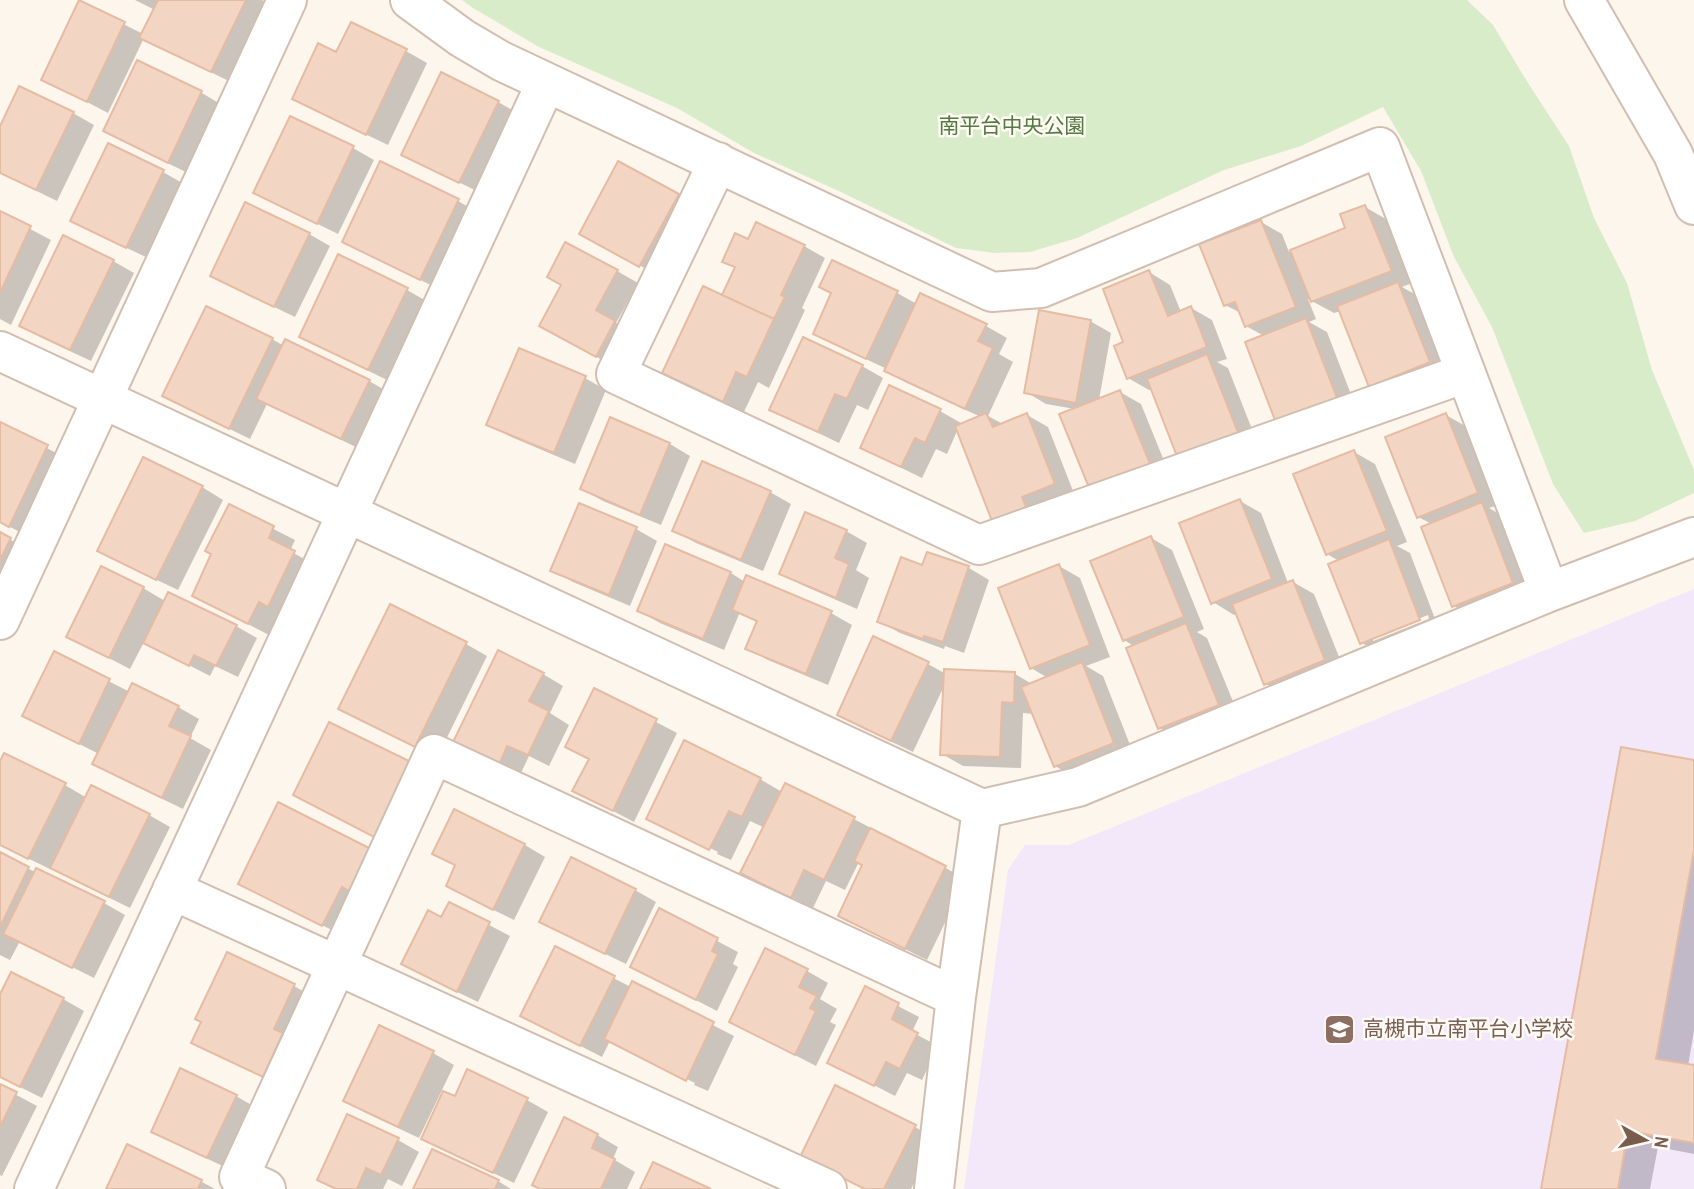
<svg xmlns="http://www.w3.org/2000/svg" width="1694" height="1189" viewBox="0 0 1694 1189" font-family="'Archivo Narrow','Noto Sans JP',sans-serif">
  <rect width="100%" height="100%" fill="#fdf6ec"/>
  <path fill="#f3e8fa" d="M1694,589V1189H964L1008,870L1025,845H1069Z"/>
  <path fill="#d8ecc9" d="M462,0H1467L1493,25L1528,83L1569,146L1594,218L1627,283L1652,370L1694,470V493L1635,521L1584,533L1553,484L1492,327L1454,257L1421,171L1383,107L1301,146L1224,170L1077,238L1030,252L995,253L956,248L841,192L754,153L677,108L539,47L473,8Z"/>
  <path fill="#0003" fill-rule="evenodd" d="M135,0H262L270,5L233,83L163,49L144,38L108,113L43,79L80,2L143,34L155,10Z
    M406,51L427,63L388,145L315,110L294,98L337,54Z
    M138,63L202,93L222,105L190,174L126,143L105,131Z
    M441,75L498,102L519,114L481,193L425,166Z
    M73,113L94,125L57,201L0,173V130Z
    M353,148L374,160L338,234L277,204Z
    M163,172L184,184L148,258L93,232Z
    M678,196L699,208L661,277L602,245Z
    M458,201L479,213L441,290L365,253L344,241Z
    M1365,207L1386,219L1412,283L1402,287L1418,296L1450,374L1391,398L1370,386L1341,311L1334,313L1308,299L1316,319L1309,322L1327,332L1357,410L1299,434L1264,336L1246,326L1241,313L1225,305L1261,222L1282,234L1289,252L1347,229Z
    M0,213L51,240L11,325L0,319Z
    M309,234L330,246L295,317L233,287L212,275Z
    M749,241L804,246L825,258L802,308L805,310L769,388L758,382L744,412L685,385L664,373L723,297Z
    M113,261L134,273L91,361L42,338L21,326Z
    M617,271L638,283L616,323L635,334L617,368L562,338Z
    M1149,272L1170,285L1181,312L1191,308L1212,320L1227,359L1217,362L1228,368L1259,447L1153,389L1149,390L1128,378L1125,343Z
    M407,290L428,302L389,381L322,348Z
    M897,293L917,304L986,326L1007,338L999,354L1013,362L988,416L1003,424L1027,415L1048,427L1075,496L1014,532L958,429L947,454L936,449L922,478L883,459L862,447L940,411L961,423L959,426L981,417L907,383L886,371L887,369L836,345L815,333Z
    M1090,321L1111,333L1099,400L1120,392L1141,404L1173,483L1075,409L1046,404L1026,392Z
    M272,339L284,346L369,381L390,393L362,450L267,404L250,439L185,407Z
    M862,366L883,378L868,410L857,405L839,443L793,421L772,409Z
    M585,378L606,390L575,464L509,436L489,424Z
    M1446,415L1467,427L1498,505L1489,508L1503,516L1533,595L1475,618L1454,606L1432,524L1418,517Z
    M611,419L670,444L690,456L661,525L603,501L582,489Z
    M0,424L68,459L30,537L0,522Z
    M1354,452L1375,464L1407,542L1397,546L1410,553L1440,632L1383,655L1362,643L1339,561L1327,554ZM1428,615L1429,619L1373,641V637Z
    M202,487L223,500L178,590L121,563Z
    M770,492L791,504L763,571L696,543L675,531Z
    M1240,501L1261,513L1288,583L1293,582L1314,594L1345,672L1287,696L1266,684L1238,613L1234,615L1213,602Z
    M229,506L295,540L290,551L315,565L280,613L269,635L215,607L213,554Z
    M636,529L657,541L630,606L573,582L552,570Z
    M846,531L867,543L856,570L869,578L857,609L802,585L781,573Z
    M0,534L31,551L0,604Z
    M1151,538L1172,550L1204,629L1197,632L1207,638L1239,716L1180,739L1159,727L1135,647L1124,640Z
    M928,554L969,568L989,580L964,653L945,646L944,649L900,633L879,621L923,567Z
    M1059,566L1080,578L1110,657L1086,666L1103,676L1134,755L1076,778L1055,766L1034,714L1023,713L1021,768L963,766L942,754L945,684L913,752L860,727L839,715L874,638L928,664L946,674H1015L1032,684L1048,678L1031,668Z
    M731,573L745,582L747,577L831,613L852,625L828,685L768,660L748,648L758,623L740,612L724,650L660,623L639,611Z
    M143,588L165,601L236,626L257,638L238,677L215,666L210,676L144,642L130,669L68,637Z
    M466,644L487,656L437,758L361,720Z
    M55,654L130,692L178,707L199,719L190,738L211,750L183,809L115,776L95,764L99,754L24,716Z
    M543,674L563,686L550,713L569,725L549,766L529,756L520,775L476,753Z
    M595,690L677,733L634,822L575,791L591,760Z
    M1694,762V1031L1688,1066L1694,1067V1154L1658,1147L1650,1189H1543Z
    M0,765L65,785L87,798L149,815L170,827L130,908L73,880L51,867L50,869L0,845Z
    M760,779L782,792L854,819L966,879L927,960L861,927L864,865L859,862L845,890L826,881L813,908L764,884L765,828L750,821L731,860L717,854L718,852L667,827Z
    M455,811L525,845L545,857L514,920L469,898L457,866Z
    M372,851L344,936L261,895Z
    M0,854L35,872L37,870L104,903L125,915L94,978L20,941L10,960L0,955Z
    M635,890L656,902L626,964L562,933L542,921Z
    M449,904L510,936L478,1002L424,976Z
    M660,911L738,952L733,964L738,967L717,1011L632,967Z
    M556,949L631,987L633,984L734,1036L708,1091L694,1085L695,1083L610,1041L602,1057L522,1016Z
    M228,954L294,986L315,998L285,1088L214,1054L193,1042L203,1021Z
    M807,971L828,983L820,999L837,1009L830,1022L836,1025L816,1066L731,1022Z
    M865,989L919,1017L912,1032L938,1046L922,1080L907,1073L895,1096L829,1062Z
    M0,998L63,999L84,1011L42,1098L0,1077Z
    M433,1053L454,1065L419,1138L366,1113L345,1101Z
    M0,1086L37,1106L2,1176L0,1175Z
    M236,1096L257,1108L229,1169L174,1143L153,1131Z
    M527,1100L548,1112L514,1183L444,1150Z
    M348,1116L398,1140L419,1152L402,1186L388,1179L383,1189H336Z
    M915,1127L936,1139L911,1189H865Z
    M597,1135L618,1147L613,1159L635,1172L627,1189H542Z
    M128,1146L202,1182L215,1189H108Z
    M498,1181L511,1189H415Z"/>
  <path fill="#f3d5c3" stroke="#e6bba3" stroke-width="2" d="M79,0L125,22L87,102L41,80Z
    M158,0H246L211,72L139,38Z
    M351,22L407,49L366,135L292,99L318,43L336,52Z
    M137,60L202,91L168,163L103,131Z
    M441,72L499,101L459,183L401,155Z
    M19,86L74,112L36,190L0,173V126Z
    M290,116L354,146L317,224L253,193Z
    M108,143L164,170L126,248L70,221Z
    M380,161L459,199L420,280L342,242Z
    M618,161L679,194L639,267L579,234Z
    M245,202L310,233L274,307L210,276Z
    M1365,205L1392,271L1311,302L1290,250L1345,228L1340,214Z
    M0,211L31,226L0,293Z
    M1261,220L1296,307L1245,327L1235,302L1224,306L1199,244Z
    M756,222L805,245L781,295L785,297L774,319L722,295L735,267L722,262L735,233L748,239Z
    M63,235L114,260L70,350L19,326Z
    M565,242L618,270L596,310L615,321L596,357L539,326L561,285L547,277Z
    M338,254L408,288L368,370L299,337Z
    M832,260L898,291L866,359L813,334L831,293L819,287Z
    M1149,270L1168,316L1191,306L1207,347L1127,379L1114,346L1123,342L1103,289Z
    M1398,282L1430,362L1369,387L1337,306Z
    M703,286L774,319L747,377L736,372L723,402L662,373Z
    M920,293L987,324L978,341L993,348L965,409L884,371Z
    M206,306L273,338L229,429L162,396Z
    M1039,310L1091,320L1076,403L1024,393Z
    M1306,318L1337,398L1276,423L1245,342Z
    M803,337L863,365L847,399L835,394L818,432L769,410Z
    M285,339L370,380L341,439L256,399Z
    M519,348L586,376L554,453L486,425Z
    M1207,354L1239,435L1178,459L1147,379Z
    M889,385L941,409L925,443L915,438L901,467L860,448Z
    M1120,390L1153,471L1092,495L1059,414Z
    M986,413L993,427L1027,413L1055,484L1022,497L1026,507L992,521L955,426Z
    M1446,413L1478,493L1417,518L1385,437Z
    M610,417L670,443L640,515L580,489Z
    M0,422L48,445L9,527L0,522Z
    M1354,450L1387,531L1326,555L1293,474Z
    M143,457L203,486L156,580L97,551Z
    M702,461L771,491L741,560L672,531Z
    M1240,499L1272,579L1211,604L1179,523Z
    M1482,502L1513,583L1452,607L1421,527Z
    M579,503L637,527L609,595L550,571Z
    M229,504L274,526L269,538L295,551L268,607L259,602L248,624L192,596L211,554L205,551Z
    M805,512L847,530L835,558L849,564L836,598L779,574Z
    M0,532L11,538L0,560Z
    M1151,536L1184,617L1123,641L1090,561Z
    M1389,539L1420,620L1360,644L1328,564Z
    M665,544L731,572L703,639L637,611Z
    M927,552L969,566L943,642L924,636L923,639L877,622L901,557L922,565Z
    M1059,564L1090,645L1030,669L998,588Z
    M101,566L144,587L109,658L66,637Z
    M746,575L832,611L806,674L745,649L757,621L732,610Z
    M1293,580L1325,660L1264,685L1232,604Z
    M168,592L237,625L216,666L194,655L189,666L143,643Z
    M390,604L467,642L415,747L338,709Z
    M1186,623L1219,705L1158,729L1126,648Z
    M873,636L929,662L891,741L837,715Z
    M498,650L544,673L529,701L549,711L528,755L507,746L499,765L453,742Z
    M54,651L110,679L79,744L22,716Z
    M1082,662L1114,743L1054,767L1021,687Z
    M944,669L1015,672L1014,703L1002,702L1000,757L940,755Z
    M132,683L179,706L169,726L191,736L162,798L92,764Z
    M594,688L657,719L613,811L572,791L589,759L565,747Z
    M329,722L411,762L374,837L293,795Z
    M684,740L761,778L742,817L729,811L709,850L646,819Z
    M1621,747L1694,760V850L1656,1059L1694,1065V1143L1628,1131L1618,1189H1541Z
    M4,753L66,783L28,859L0,845V761Z
    M785,783L855,817L824,880L804,870L791,898L740,873Z
    M91,785L150,814L109,897L50,868Z
    M278,802L373,850L351,892L342,887L322,926L238,884Z
    M454,809L525,844L493,910L446,886L455,865L432,854Z
    M870,828L946,866L905,949L838,916L862,865L854,861Z
    M0,852L29,867L0,927Z
    M571,857L636,889L605,954L539,922Z
    M36,868L105,901L72,968L3,934Z
    M449,902L490,922L457,992L401,964L428,910L441,917Z
    M659,908L718,938L712,951L718,954L696,1000L630,967Z
    M555,946L615,976L580,1046L520,1016Z
    M765,948L808,969L799,987L817,996L810,1008L816,1011L795,1055L729,1022Z
    M227,952L295,984L274,1029L283,1033L263,1077L191,1043L201,1022L195,1019Z
    M11,972L64,998L20,1087L0,1077V994Z
    M632,981L714,1022L686,1081L604,1039Z
    M865,986L899,1003L892,1019L918,1033L900,1069L886,1062L874,1086L827,1063Z
    M379,1025L434,1051L398,1127L343,1101Z
    M180,1068L237,1095L207,1158L151,1132Z
    M467,1069L528,1098L493,1173L421,1139L443,1091L455,1096Z
    M0,1084L17,1092L0,1127Z
    M835,1085L916,1125L884,1189H865L800,1157Z
    M347,1114L399,1138L381,1175L366,1168L357,1189H336L317,1180Z
    M564,1117L598,1134L592,1148L615,1159L601,1189H540L532,1185Z
    M127,1144L202,1180L198,1189H106Z
    M432,1149L499,1180L495,1189H413Z
    M653,1162L711,1189H640Z"/>
  <g fill="none" stroke-linecap="round" stroke-linejoin="round">
    <defs>
      <path id="minor" d="M410,0L462,38L501,61L992,292L1041,288L1380,147L1549,592
        M718,162L616,374L979,545L1466,373
        M0,351L982,809L1078,787L1549,592L1694,537
        M0,620L287,0
        M172,890L827,1189
        M34,1189L546,83
        M266,1189L239,1177L434,754L956,997
        M934,1189L956,997L982,809"/>
      <path id="tertiary" d="M1584,0L1673,154L1694,205"/>
    </defs>
    <use href="#minor" stroke="#d1beb0" stroke-width="42"/>
    <use href="#tertiary" stroke="#d1beb0" stroke-width="42"/>
    <use href="#minor" stroke="#fff" stroke-width="38"/>
    <use href="#tertiary" stroke="#fff" stroke-width="38"/>
  </g>
  <defs>
    <symbol id="school-square" viewBox="-11 -11 22 22"><rect x="-9" y="-9" width="18" height="18" rx="4" fill="#8d6e63" stroke="#fffaf3"/><path d="M0-5L7-2L0 1L-7-2ZM-4 1L0 2.5L4 1V4Q0 6-4 4Z" fill="#fff"/></symbol>
  </defs>
  <g fill-rule="evenodd">
    <use href="#school-square" x="1322" y="1012" width="35" height="35"/>
  </g>
  <g text-anchor="middle" stroke-width="5" stroke-linejoin="round" paint-order="stroke">
    <g font-size="21" fill="#537a41" stroke="#fffaf3">
      <text x="1012" y="133">南平台中央公園</text>
    </g>
    <g font-size="21" fill="#785e54" stroke="#fffaf3" text-anchor="start">
      <text x="1363" y="1036">高槻市立南平台小学校</text>
    </g>
  </g>
  <g transform="translate(1645 1140) rotate(98)" stroke="#fffaf3" stroke-width="5" paint-order="stroke">
  <path d="M0-5L12 26L0 18L-12 26Z" fill="#7a5c4d"/>
  <text y="-10" font-size="19" font-weight="bold" text-anchor="middle" fill="#7a5c4d">N</text>
  </g>
</svg>
